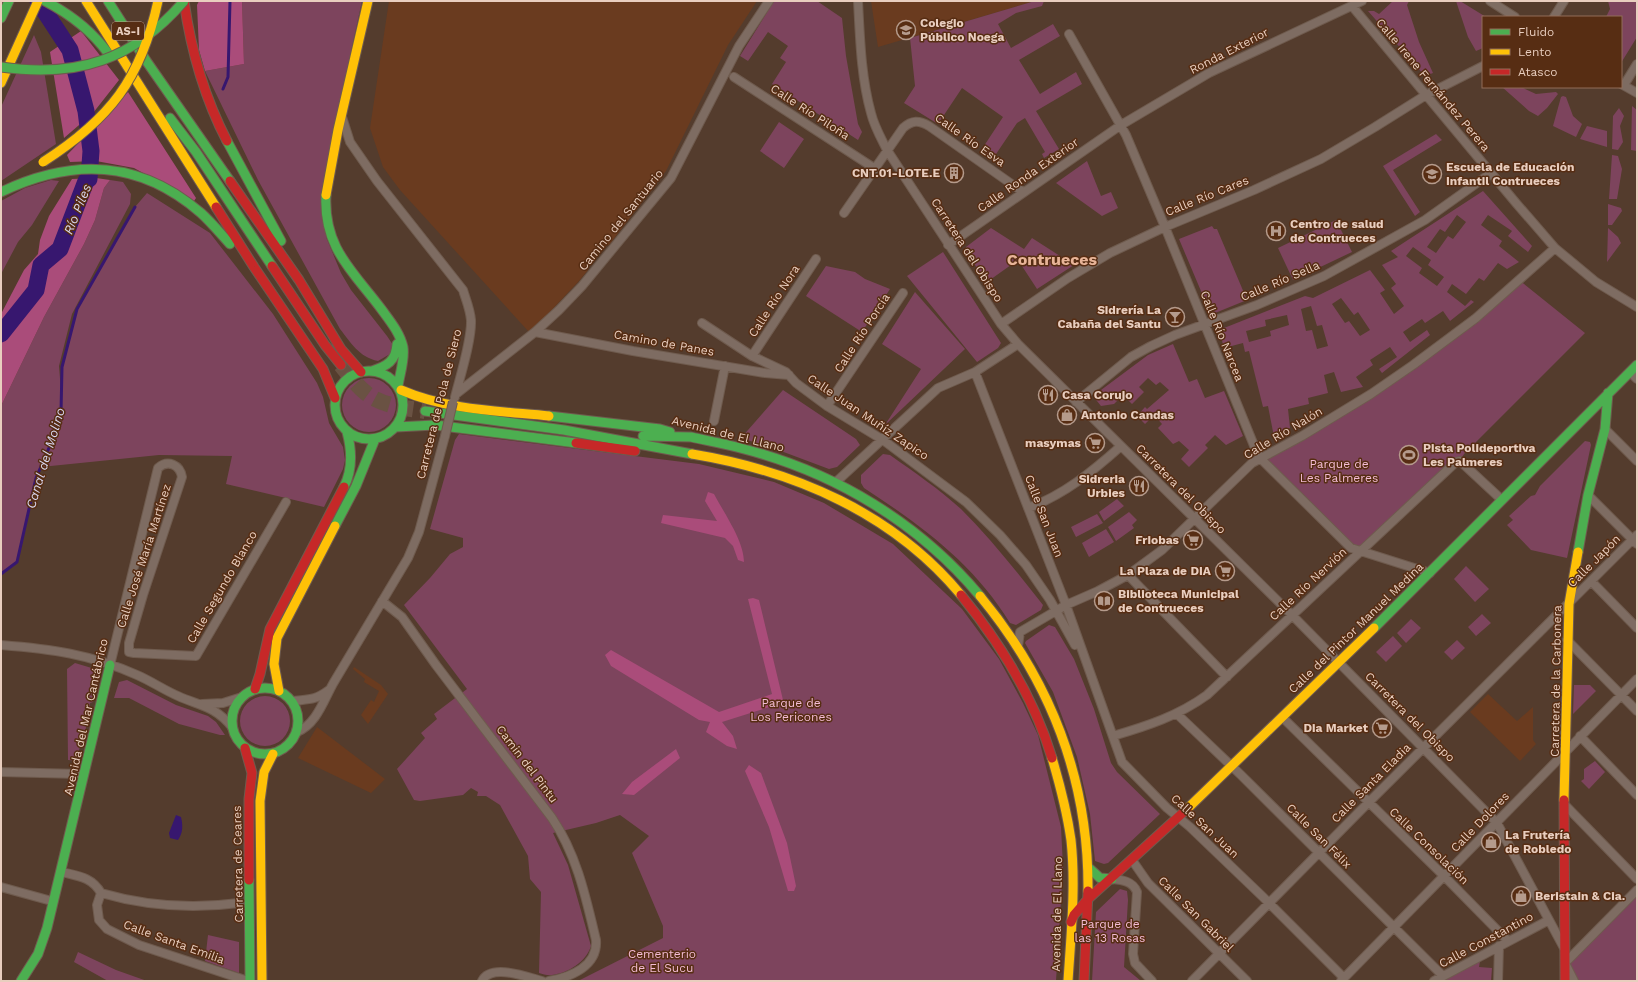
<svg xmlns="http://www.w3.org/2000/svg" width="1638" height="982" viewBox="0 0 1638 982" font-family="'Work Sans',sans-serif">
  <rect width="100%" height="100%" fill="#543c2d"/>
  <path fill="#6a3b1f" d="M389,1H757L728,45L666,171L609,245L600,247L588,259V270L579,281L546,316L529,332L400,190L383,167L370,128Z
    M871,1H1035L878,47Z
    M354,667L381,685L388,694L368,724L361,715L371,700L374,702L379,691L364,682L365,679L353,669Z
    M1488,694L1517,721L1533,707V740L1536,744L1520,761L1470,712Z
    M317,727L385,779L371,793L298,758Z"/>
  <path fill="#7d445d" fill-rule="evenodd" d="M242,1H362L338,111L326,237L341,273L351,290L387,336L393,345L390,354L378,361C359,357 351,343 340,329L258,180L205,71L244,64Z
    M774,1H817L842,18L846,56L858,124L862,132L858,140L772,84L786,62L780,58L788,46L768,32L748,61L740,56Z
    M1035,1H1044L1042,6L1016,13L998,24L1011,48L1053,24L1060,36L1019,60L1040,94L1076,72L1082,84L1036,111L1059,149L1044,158L1042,154L1045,152L1025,118L1017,123L992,160L980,152L1003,117L962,88L938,124L904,103L915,86L910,38Z
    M1393,1H1409L1407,5L1419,42L1433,73L1425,76L1368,11H1374L1379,14Z
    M1456,1H1460L1486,17H1483V48L1476,51L1468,37Z
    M1608,1H1637V37L1621,63V17H1606L1610,9Z
    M34,35L41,52L56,144L1,181V107Z
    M1502,87H1521L1536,94L1556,92L1558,94L1547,108L1538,116L1529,111Z
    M1563,96L1566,97L1573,116L1582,124L1576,137L1553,126L1561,97Z
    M1632,106L1637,110V151L1631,150Z
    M1619,108L1624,116L1620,126L1623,142L1618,150L1612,149L1613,116Z
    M779,122L804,139L784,168L760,151Z
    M1587,126L1607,131V147L1580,139Z
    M1436,134L1442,140L1393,170L1420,212L1415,216L1383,166Z
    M1612,155L1618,156L1622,169L1617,199H1609Z
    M1087,161L1101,196L1111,192L1118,208L1102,216L1056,183Z
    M51,180L59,181L32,225L18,242L1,274V201L25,188Z
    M110,180L123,182L131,194L130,204L72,314L59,366L61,391L62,367L77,309L135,207L147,193L210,233L273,314L317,383L323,397L329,423L343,447L345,460L343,469L324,507L226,484L232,456L159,455L41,467L36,478L17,562L1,574V406L44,317L84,244L95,220L104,188Z
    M1483,191L1532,246L1528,252L1508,236L1512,231L1488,215L1481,225L1502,241L1499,246L1519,262L1507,269L1498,263L1484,281L1479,278L1466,294L1452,284L1447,292L1465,306L1471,300L1474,302L1450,321L1443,311L1425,323L1422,319L1403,332L1410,342L1427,330L1430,335L1382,373L1379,369L1397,357L1390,347L1370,360L1373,365L1356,377L1363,387L1341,392L1334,372L1324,375L1328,393L1308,398L1309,404L1288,409L1290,428L1274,437L1268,406L1263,407L1249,351L1245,352L1243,343L1224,348L1219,330L1305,296L1313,298L1370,270L1385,290L1380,293L1394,314L1404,306L1391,288L1396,284L1382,265L1398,257L1391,251ZM1457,215L1466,222L1453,239L1448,236L1436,253L1427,247L1440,229L1445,232ZM1413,247L1431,260L1428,265L1444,277L1437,286L1419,273L1422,268L1406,256ZM1341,298L1354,315L1358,312L1370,330L1360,336L1349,321L1345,323L1332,304ZM1311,306L1317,326L1322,325L1328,346L1317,349L1312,330L1306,331L1301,309ZM1287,315L1289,325L1270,331L1271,336L1249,342L1246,331L1266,326L1265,320Z
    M1608,204L1621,208L1622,211L1612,225H1608Z
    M1336,220L1352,252L1293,280L1278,248Z
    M1212,226L1214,229H1217L1247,300L1215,313L1209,310L1179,239Z
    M991,228L1024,249L1032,238L1074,265L1037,289L1018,260L987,282L966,252V247Z
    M1608,228L1618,237L1621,243L1607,262Z
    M943,252L1001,343L998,348L977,362L907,276Z
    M826,266L855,272L865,279L890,289L862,332L806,296Z
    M1519,280L1585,333L1464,454L1460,461L1359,551L1260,458L1371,394Z
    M915,292L965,349L885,425L921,369L882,344Z
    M1173,344L1189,382L1197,379L1205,398L1224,391L1243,436L1226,445L1215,435L1205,445L1208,448L1189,467L1181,459L1189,450L1179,441L1173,444L1158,428L1162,424L1154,415L1145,424L1137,416L1145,407L1147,409L1169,390L1160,382L1156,385L1148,378L1139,387L1144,392L1132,404L1123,395L1114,404L1101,406L1093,396L1148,355Z
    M342 405a27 27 0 1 1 54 0a27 27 0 1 1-54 0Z
    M783,390L856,439L860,445L837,467L829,469L773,448L741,438Z
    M459,434L699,464L774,482L824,503L893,544L962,609L999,659L1023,703L1038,735L1061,827L1063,867L1056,981H578L663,938V926L632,853L649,836L620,815L596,823L553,833L568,865L591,946C586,962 568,973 552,975C548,976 543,974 539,973L541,892L530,879L528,856L500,805L486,796H477L478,792L471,788L463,795L420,801L414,800L397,769L425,738L421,733L437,719L434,714L467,689L404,605L430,578L450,554L463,547V538L430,529L455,440Z
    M1585,441L1590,442L1591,445L1567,558L1531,550L1507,525L1513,520L1509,516L1531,496L1535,495L1540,486Z
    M883,454L890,455C914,472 939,489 961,509C991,539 1017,572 1043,605L1041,610L1016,625L1010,623C974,564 921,525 864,488L861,483V475Z
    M1117,499L1124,506L1104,521L1099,512Z
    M1129,512L1137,520L1132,525L1134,528L1116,541L1108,527Z
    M1097,514L1103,523L1076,537L1071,527Z
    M1106,529L1114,542L1089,557L1082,543Z
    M1466,566L1489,589L1475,602L1454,579Z
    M1482,614L1491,623L1476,636L1468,627Z
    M1411,619L1421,628L1406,643L1397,633Z
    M1049,625L1055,627L1074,659L1094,709L1111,763L1117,772L1160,814L1108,863L1104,864L1095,861L1090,814L1077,757L1053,692L1025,643L1026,641Z
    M1393,636L1402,646L1386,662L1376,652Z
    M1457,640L1465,648L1452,660L1444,652Z
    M75,663L95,669L100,676L93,702L90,703L83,746H80L78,755L80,756L79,761L68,760L67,669Z
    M127,680L176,705L208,716L216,722L225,735H220L179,724L129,698H114L119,682Z
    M1574,685H1590L1596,691L1573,714Z
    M240 721a25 25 0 1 1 50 0a25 25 0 1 1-50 0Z
    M1595,761L1605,772L1589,789L1581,781L1584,779V769Z
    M1120,889L1127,891L1128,900L1124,967L1141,981H1092L1096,912Z
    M1633,894L1637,898V981H1574L1565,963Z
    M208,935L239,942V973L205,961Z
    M78,952L116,970L147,981H108L74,962Z
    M1480,961L1479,967L1492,968L1491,981H1442Z"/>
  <path fill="#aa4c7a" d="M199,1H242L244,64L205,71L199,50L197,5Z
    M81,31L119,80L93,113L64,138L50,52Z
    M128,92L196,198L194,201L134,168L96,161L70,162L67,155Z
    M96,178L110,180L104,188L95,220L84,244L44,317L1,406V314L24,270L38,254L40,240L49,216L72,179Z
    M708,492L714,494C724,513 744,541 744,562L738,560L733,546L725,538L661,523L663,515L717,521L705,501Z
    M753,598L759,600L783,700L779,704L722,722L733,736L737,749L727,746L706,732L710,722L699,720L611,666L605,655L611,650L719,712L772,694L748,599Z
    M676,749L680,758L634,795L622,794L632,782Z
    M749,765L761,773L787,843L796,886L794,891H788L769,827L745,771Z"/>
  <path fill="#37176f" d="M176,815L181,817C183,825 183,833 178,840L170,838L169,833Z"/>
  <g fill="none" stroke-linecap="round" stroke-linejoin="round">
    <path stroke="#37176f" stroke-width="3" d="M223,89L228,77L230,1
      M1,574L17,562L36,478L55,434L61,412L62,367L77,309L135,207"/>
    <path stroke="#37176f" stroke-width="17" d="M1,334L36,290L41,265L60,249L86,181L89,179L91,151L86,111L70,50L38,1"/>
    <path stroke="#6a5243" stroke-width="16" stroke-dasharray="16 8" stroke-linecap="butt" d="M341,365C349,375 356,385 366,393C382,406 405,408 425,411"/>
    <defs>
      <path id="street" d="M858,1C860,38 861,77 871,113C874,126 881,138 887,150L1001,324L1018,344L1292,615L1497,823L1564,948
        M1490,1L1515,17
        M1352,6L1516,203L1555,248L1596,282L1637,307
        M1554,17L1564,1
        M1069,34L1126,135L1165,227L1255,448L1260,458L1351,548L1430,573
        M734,77L874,168
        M1621,84L1637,93
        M1624,85L1637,64
        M342,117L350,142L377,181L463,290C466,300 470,309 471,320C472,339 460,377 455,397
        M844,213L903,128C912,120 919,120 929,126L1023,192
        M948,245L1121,125L1209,73L1362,1
        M702,323L752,356L786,372L796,383L827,406L883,440L966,502L1000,535L1026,565L1050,600L1075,645
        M1001,324L1068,278L1110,253L1165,227L1254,190L1321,159L1375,127L1426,95L1483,66
        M535,332L633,351L765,373L789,375
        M752,356L816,259
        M975,372L1066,605L1122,762L1167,808L1190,827L1263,897L1343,977L1344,981
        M1630,372L1637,379
        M456,394L535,332L559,310L582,286L671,178L739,46L769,1
        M1076,402L1131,357L1151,346L1175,335L1257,305L1324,276L1425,220L1491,173
        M827,406L903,293
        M714,421L725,366
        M1605,429L1637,461
        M836,482L938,388L975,372L1018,344
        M1588,495L1637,544
        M1028,508C1064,495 1093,471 1121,446
        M1128,575L1227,677
        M1591,581L1637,628
        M382,601L402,617L436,665L552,818C577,855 586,898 596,940C598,966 571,977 549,981
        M1567,640L1637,711
        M1,645C51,649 90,654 137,675C151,681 164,690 178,696C200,706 215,706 232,727
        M1018,646L1020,632L1066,605L1098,591L1128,575L1162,550L1252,463L1302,436L1371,394L1413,365L1476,318L1555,248
        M110,665L158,468C168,459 180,465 182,477L143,595L129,643V652L134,653L196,656L286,502
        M292,701C309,699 314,701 329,690
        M202,704L223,703L242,697
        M1177,714L1241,775L1443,976
        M1282,717L1444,876L1508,941
        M297,732C317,724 324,699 334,682L408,558L419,532L445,436
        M1113,736C1147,726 1178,716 1207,695L1456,462L1460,461L1502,500
        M1580,736L1637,795
        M1,772L80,774
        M1564,804L1637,879
        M1132,860L1148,883L1247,981
        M62,872C78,876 92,877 101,893L97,905L99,920L107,929L139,945L248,981
        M1112,879C1122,880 1133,881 1137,892L1133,954L1135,963L1152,981
        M1,887L48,900
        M101,893C146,906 193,909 239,903
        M482,981C491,963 527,977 542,981
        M1192,981L1362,809L1637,535
        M1341,981L1637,679
        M1434,981L1549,920
        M1498,981L1499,946
        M1574,981L1565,963L1637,890"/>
      <path id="fast" d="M45,1C70,14 91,30 108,53
        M108,1L147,62L230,181
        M1,18L9,1
        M170,118L196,152L272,266
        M227,141L281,241
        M1,192C72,158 139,159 201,213C211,222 220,233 230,244
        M326,195C323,248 353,271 382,310C390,321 400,333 403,347C405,359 400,373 398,386
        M335 405a34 34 0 1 1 68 0a34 34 0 1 1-68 0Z
        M372,371C387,366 396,361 397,344
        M425,411L564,430L692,454
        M549,416L660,429L670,432
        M396,427L435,425L576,443
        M643,436L691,437
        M691,437C709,441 727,444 744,449C836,473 919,523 980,596
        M344,487C353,469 352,451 347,432
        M335,526L356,486L375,439
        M1578,552L1588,495L1605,429L1608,393
        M1374,628L1637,365
        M232 721a33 33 0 1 1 66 0a33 33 0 1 1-66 0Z
        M1088,867L1100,878L1112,879
        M249,880L250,981
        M21,981L38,954L47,928L110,665"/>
      <path id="slow" d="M86,1L216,207
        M1,83L38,1
        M326,195L338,130L368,1
        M401,390C447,410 499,411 549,416
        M692,454C795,471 893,513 961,595
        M980,596C1051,682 1089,779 1088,891
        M279,691L274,664L277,638L335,526
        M1052,758C1060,785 1067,812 1071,840C1076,886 1071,934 1068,981
        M1564,800L1569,604L1578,552
        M1187,809L1374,628
        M262,981L260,801L264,772L273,754"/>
      <path id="jam" d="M184,1C191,50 204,97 227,141
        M230,181L299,280L341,349L361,372
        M216,207L254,267L323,369L335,398
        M272,266L325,345L341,365
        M576,443L635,451
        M961,595C1001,644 1034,698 1052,758
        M255,689L260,674L270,629L344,487
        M245,748L252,773L249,799V880
        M1564,800L1565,981
        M1071,922L1074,915L1088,899L1187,809
        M1084,981L1088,891"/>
    </defs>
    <use href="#street" stroke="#6f5b4e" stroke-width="10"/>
    <use href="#fast" stroke="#6f5b4e" stroke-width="11"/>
    <use href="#slow" stroke="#6f5b4e" stroke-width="11"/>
    <use href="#jam" stroke="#6f5b4e" stroke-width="11"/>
    <use href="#street" stroke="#7e6c62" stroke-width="8"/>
    <use href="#fast" stroke="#4caf50" stroke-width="9"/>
    <use href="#slow" stroke="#ffc107" stroke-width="9"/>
    <use href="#jam" stroke="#c62828" stroke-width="9"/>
    <defs>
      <path id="street-bridge" d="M445,436L453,402"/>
      <path id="fast-bridge" d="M1,67C78,78 133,60 184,1"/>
      <path id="slow-bridge" d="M43,162C110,119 141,79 158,1"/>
    </defs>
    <use href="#street-bridge" stroke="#6f5b4e" stroke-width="10" stroke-linecap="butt"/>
    <use href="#fast-bridge" stroke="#6f5b4e" stroke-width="11" stroke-linecap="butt"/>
    <use href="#slow-bridge" stroke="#6f5b4e" stroke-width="11" stroke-linecap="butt"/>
    <use href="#street-bridge" stroke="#7e6c62" stroke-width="8"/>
    <use href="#fast-bridge" stroke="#4caf50" stroke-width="9"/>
    <use href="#slow-bridge" stroke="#ffc107" stroke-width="9"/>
  </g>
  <defs>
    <symbol id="school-ring" viewBox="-11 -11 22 22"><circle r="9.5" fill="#572d13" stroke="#b59b8c" stroke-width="1.5"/><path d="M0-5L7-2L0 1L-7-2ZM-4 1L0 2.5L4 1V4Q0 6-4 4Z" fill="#b59b8c"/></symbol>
    <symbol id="building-ring" viewBox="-11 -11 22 22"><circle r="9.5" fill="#572d13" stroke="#b59b8c" stroke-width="1.5"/><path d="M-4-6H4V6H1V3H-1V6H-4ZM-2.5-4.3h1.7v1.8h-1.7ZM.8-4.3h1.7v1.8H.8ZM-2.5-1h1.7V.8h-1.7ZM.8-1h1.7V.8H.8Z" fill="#b59b8c"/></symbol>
    <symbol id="hospital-ring" viewBox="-11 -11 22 22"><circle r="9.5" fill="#572d13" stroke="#b59b8c" stroke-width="1.5"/><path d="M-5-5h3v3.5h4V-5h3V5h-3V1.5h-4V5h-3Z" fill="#b59b8c"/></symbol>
    <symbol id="bar-ring" viewBox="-11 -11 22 22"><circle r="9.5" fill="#572d13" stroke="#b59b8c" stroke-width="1.5"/><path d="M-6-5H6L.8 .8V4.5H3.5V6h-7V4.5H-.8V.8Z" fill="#b59b8c"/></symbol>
    <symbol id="restaurant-ring" viewBox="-11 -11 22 22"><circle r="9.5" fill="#572d13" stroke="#b59b8c" stroke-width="1.5"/><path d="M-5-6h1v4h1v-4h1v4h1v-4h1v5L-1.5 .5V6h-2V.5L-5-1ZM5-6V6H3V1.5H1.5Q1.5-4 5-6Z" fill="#b59b8c"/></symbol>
    <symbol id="shop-ring" viewBox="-11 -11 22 22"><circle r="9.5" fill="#572d13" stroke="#b59b8c" stroke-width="1.5"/><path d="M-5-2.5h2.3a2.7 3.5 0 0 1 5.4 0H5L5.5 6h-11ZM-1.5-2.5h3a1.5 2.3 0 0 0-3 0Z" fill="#b59b8c"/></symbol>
    <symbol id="supermarket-ring" viewBox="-11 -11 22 22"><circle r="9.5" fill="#572d13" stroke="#b59b8c" stroke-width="1.5"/><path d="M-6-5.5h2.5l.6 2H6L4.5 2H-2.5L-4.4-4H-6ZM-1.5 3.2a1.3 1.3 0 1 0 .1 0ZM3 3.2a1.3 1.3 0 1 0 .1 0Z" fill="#b59b8c"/></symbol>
    <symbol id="stadium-ring" viewBox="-11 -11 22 22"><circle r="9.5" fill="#572d13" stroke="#b59b8c" stroke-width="1.5"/><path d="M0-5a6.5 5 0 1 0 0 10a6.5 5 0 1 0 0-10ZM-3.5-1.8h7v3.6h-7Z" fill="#b59b8c"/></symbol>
    <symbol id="library-ring" viewBox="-11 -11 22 22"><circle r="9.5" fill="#572d13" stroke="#b59b8c" stroke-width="1.5"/><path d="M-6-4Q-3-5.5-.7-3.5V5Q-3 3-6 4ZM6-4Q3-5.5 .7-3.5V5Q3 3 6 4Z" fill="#b59b8c"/></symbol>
  </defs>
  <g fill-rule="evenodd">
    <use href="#school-ring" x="895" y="19" width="22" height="22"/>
    <use href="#building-ring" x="943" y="162" width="22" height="22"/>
    <use href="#school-ring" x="1421" y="163" width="22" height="22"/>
    <use href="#hospital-ring" x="1265" y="220" width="22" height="22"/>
    <use href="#bar-ring" x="1164" y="306" width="22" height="22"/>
    <use href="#restaurant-ring" x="1037" y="384" width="22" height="22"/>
    <use href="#shop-ring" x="1056" y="404" width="22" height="22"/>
    <use href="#supermarket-ring" x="1084" y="432" width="22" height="22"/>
    <use href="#stadium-ring" x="1398" y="444" width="22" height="22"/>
    <use href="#restaurant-ring" x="1128" y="475" width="22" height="22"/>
    <use href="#supermarket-ring" x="1182" y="529" width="22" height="22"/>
    <use href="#supermarket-ring" x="1214" y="560" width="22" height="22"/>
    <use href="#library-ring" x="1093" y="590" width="22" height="22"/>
    <use href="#supermarket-ring" x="1371" y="717" width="22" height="22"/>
    <use href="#shop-ring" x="1480" y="831" width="22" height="22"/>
    <use href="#shop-ring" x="1510" y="885" width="22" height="22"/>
  </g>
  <g text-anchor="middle" stroke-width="3" stroke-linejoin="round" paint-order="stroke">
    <rect fill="#572d13" stroke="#bd9e8b" stroke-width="1" x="112" y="22" width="32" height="18" rx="3"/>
    <g font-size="11" font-weight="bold" fill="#e9cebf">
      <text x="128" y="35">AS-I</text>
    </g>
    <g font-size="12" font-weight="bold" fill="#e9cebf" stroke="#572d13" text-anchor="start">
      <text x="920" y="27">Colegio<tspan x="920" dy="14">Público Noega</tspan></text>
      <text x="1446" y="171">Escuela de Educación<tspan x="1446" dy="14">Infantil Contrueces</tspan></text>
      <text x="940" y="177" text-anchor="end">CNT.01-LOTE.E</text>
      <text x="1290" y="228">Centro de salud<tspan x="1290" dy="14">de Contrueces</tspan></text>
      <text x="1161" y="314" text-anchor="end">Sidrería La<tspan x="1161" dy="14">Cabaña del Santu</tspan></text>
      <text x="1062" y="399">Casa Corujo</text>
      <text x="1081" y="419">Antonio Candas</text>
      <text x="1081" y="447" text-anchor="end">masymas</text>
      <text x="1423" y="452">Pista Polideportiva<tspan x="1423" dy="14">Les Palmeres</tspan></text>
      <text x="1125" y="483" text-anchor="end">Sidreria<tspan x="1125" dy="14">Urbies</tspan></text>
      <text x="1179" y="544" text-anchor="end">Friobas</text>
      <text x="1211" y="575" text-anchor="end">La Plaza de DIA</text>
      <text x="1118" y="598">Biblioteca Municipal<tspan x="1118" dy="14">de Contrueces</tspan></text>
      <text x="1368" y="732" text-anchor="end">Dia Market</text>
      <text x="1505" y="839">La Frutería<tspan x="1505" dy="14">de Robledo</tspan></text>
      <text x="1535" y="900">Beristain &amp; Cia.</text>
    </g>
    <g font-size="12" fill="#e9cebf" stroke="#572d13">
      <text transform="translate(1229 51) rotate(-27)" y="4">Ronda Exterior</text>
      <text transform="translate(1433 85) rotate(50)" y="4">Calle Irene Fernández Perera</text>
      <text transform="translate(810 112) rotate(33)" y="4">Calle Río Piloña</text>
      <text transform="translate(970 140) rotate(35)" y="4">Calle Río Esva</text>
      <text transform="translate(1028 175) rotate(-35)" y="4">Calle Ronda Exterior</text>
      <text transform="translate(1207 196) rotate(-22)" y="4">Calle Río Cares</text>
      <text transform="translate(621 220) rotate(-51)" y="4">Camino del Santuario</text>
      <text transform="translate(967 250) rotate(57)" y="4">Carretera del Obispo</text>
      <text transform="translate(1280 281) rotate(-23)" y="4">Calle Río Sella</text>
      <text transform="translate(774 301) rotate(-57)" y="4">Calle Río Nora</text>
      <text transform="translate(862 333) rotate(-57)" y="4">Calle Río Porcía</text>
      <text transform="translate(1222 336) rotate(68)" y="4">Calle Río Narcea</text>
      <text transform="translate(664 343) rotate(10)" y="4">Camino de Panes</text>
      <text transform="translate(439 404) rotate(-76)" y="4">Carretera de Pola de Siero</text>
      <text transform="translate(868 417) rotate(34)" y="4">Calle Juan Muñíz Zapico</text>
      <text transform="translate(1283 433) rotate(-31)" y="4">Calle Río Nalón</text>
      <text transform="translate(728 434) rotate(14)" y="4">Avenida de El Llano</text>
      <text transform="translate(1181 489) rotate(45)" y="4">Carretera del Obispo</text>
      <text transform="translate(1044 516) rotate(69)" y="4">Calle San Juan</text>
      <text transform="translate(144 556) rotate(-72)" y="4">Calle José María Martínez</text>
      <text transform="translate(1594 561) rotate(-45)" y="4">Calle Japón</text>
      <text transform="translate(1308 584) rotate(-43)" y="4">Calle Río Nervión</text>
      <text transform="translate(222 587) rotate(-60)" y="4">Calle Segundo Blanco</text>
      <text transform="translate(1356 628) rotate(-44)" y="4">Calle del Pintor Manuel Medina</text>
      <text transform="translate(1556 681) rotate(-89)" y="4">Carretera de la Carbonera</text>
      <text transform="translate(86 717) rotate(-77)" y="4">Avenida del Mar Cantábrico</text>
      <text transform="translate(1410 717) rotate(45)" y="4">Carretera del Obispo</text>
      <text transform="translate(527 764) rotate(53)" y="4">Camin del Pintu</text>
      <text transform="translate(1371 783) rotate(-45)" y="4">Calle Santa Eladia</text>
      <text transform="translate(1480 822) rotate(-46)" y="4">Calle Dolores</text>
      <text transform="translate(1205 826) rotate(43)" y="4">Calle San Juan</text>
      <text transform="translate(1319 836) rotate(45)" y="4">Calle San Félix</text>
      <text transform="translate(1429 846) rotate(44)" y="4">Calle Consolación</text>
      <text transform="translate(238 864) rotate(-91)" y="4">Carretera de Ceares</text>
      <text transform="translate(1057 914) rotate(-89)" y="4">Avenida de El Llano</text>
      <text transform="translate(1196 914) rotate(45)" y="4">Calle San Gabriel</text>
      <text transform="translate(1486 940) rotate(-28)" y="4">Calle Constantino</text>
      <text transform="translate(174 942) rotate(20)" y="4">Calle Santa Emilia</text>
    </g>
    <g font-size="12" fill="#f3bbd5" stroke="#572d13">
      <text x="1339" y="468">Parque de<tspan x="1339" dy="14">Les Palmeres</tspan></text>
      <text x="791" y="707">Parque de<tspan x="791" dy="14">Los Pericones</tspan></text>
      <text x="1110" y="928">Parque de<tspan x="1110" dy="14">las 13 Rosas</tspan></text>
      <text x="662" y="958">Cementerio<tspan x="662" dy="14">de El Sucu</tspan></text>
    </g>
    <g font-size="13" font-style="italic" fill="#d9d7f1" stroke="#572d13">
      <text transform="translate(77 209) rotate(-68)" y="5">Río Piles</text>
      <text transform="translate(45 458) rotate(-73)" y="5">Canal del Molino</text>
    </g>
    <g font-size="16" font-weight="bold" fill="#e8b498" stroke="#572d13">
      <text x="1052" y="265">Contrueces</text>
    </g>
  </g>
  <rect width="1638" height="982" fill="none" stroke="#e9cebf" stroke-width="4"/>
  <rect x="1482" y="16" width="140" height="72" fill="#572d13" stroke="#916d58"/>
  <rect x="1490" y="29" width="20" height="6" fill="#4caf50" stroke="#916d58"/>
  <text x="1518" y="36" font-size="12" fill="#e9cebf">Fluido</text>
  <rect x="1490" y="49" width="20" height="6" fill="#ffc107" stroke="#916d58"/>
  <text x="1518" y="56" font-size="12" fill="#e9cebf">Lento</text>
  <rect x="1490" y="69" width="20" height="6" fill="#c62828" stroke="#916d58"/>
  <text x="1518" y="76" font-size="12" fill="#e9cebf">Atasco</text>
</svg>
